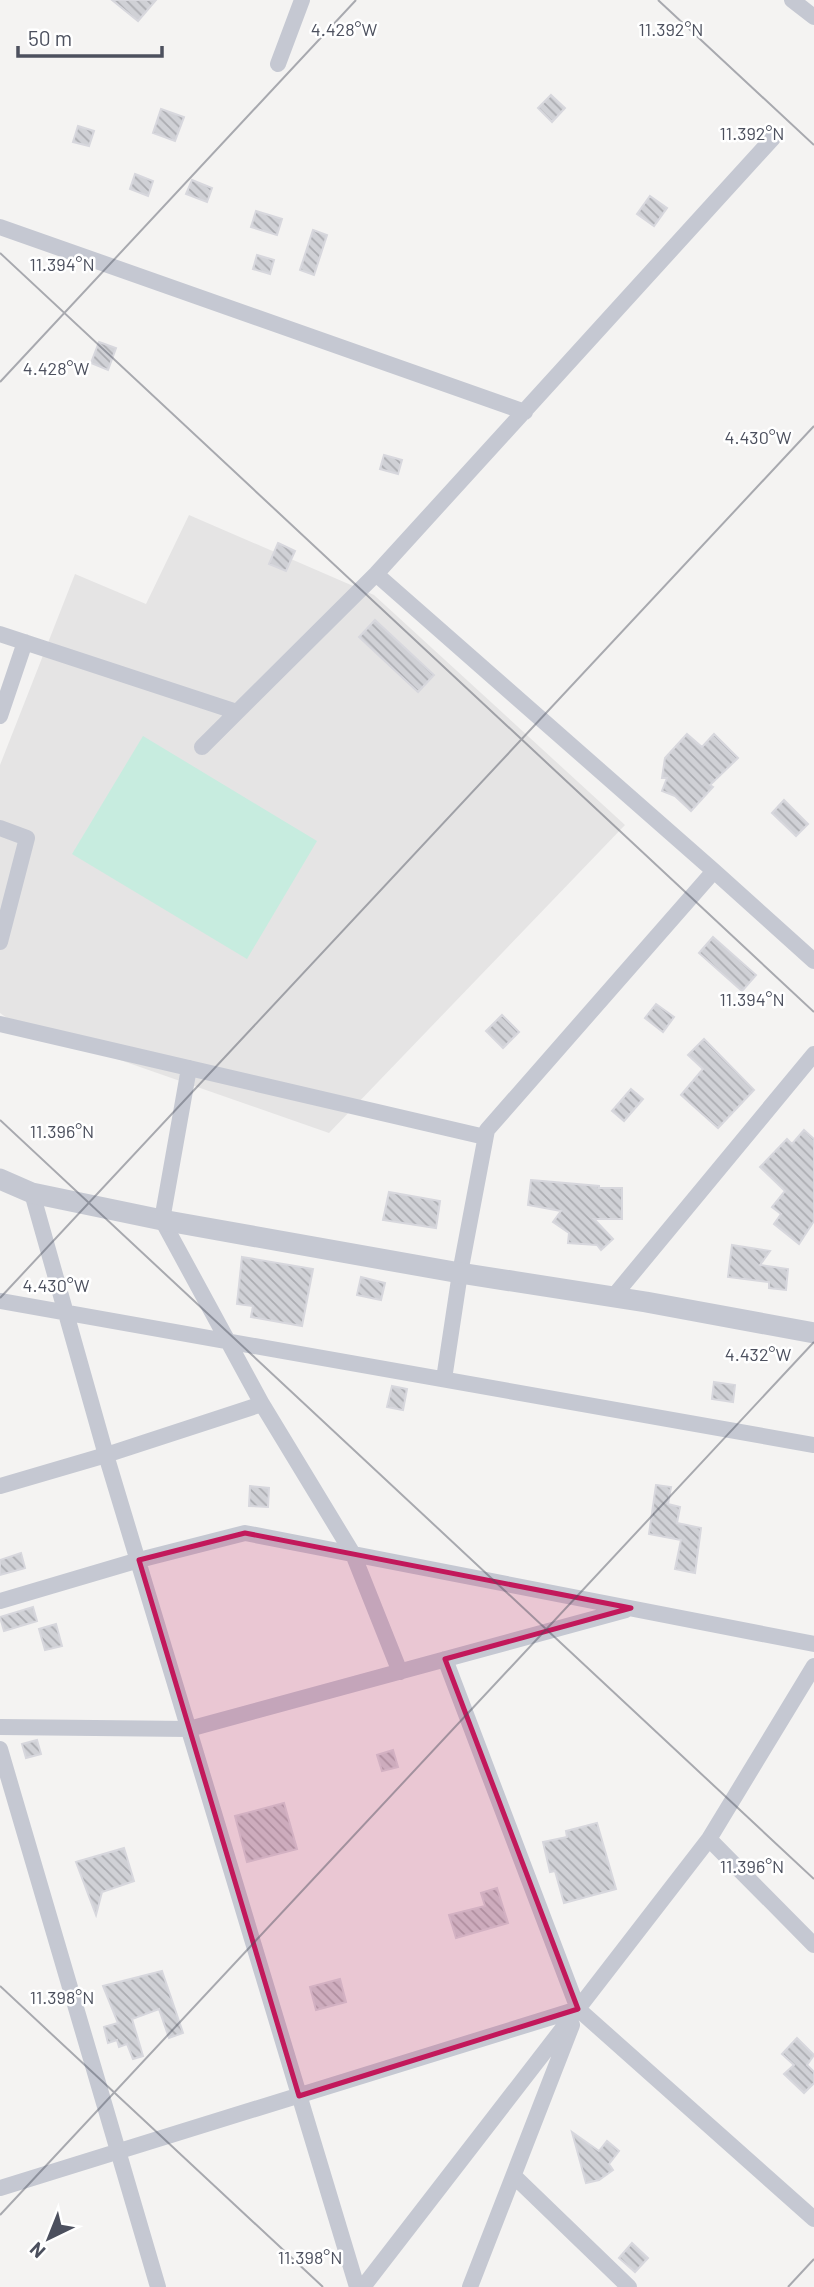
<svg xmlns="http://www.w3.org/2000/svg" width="814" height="2287" viewBox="0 0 814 2287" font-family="Barlow,sans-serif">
  <defs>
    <pattern id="building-back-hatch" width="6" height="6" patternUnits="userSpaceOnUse" patternTransform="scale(1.75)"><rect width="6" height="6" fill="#d0d1d6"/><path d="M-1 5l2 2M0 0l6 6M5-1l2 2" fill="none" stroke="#abacb1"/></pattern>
  </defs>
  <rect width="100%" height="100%" fill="#f4f3f2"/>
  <path fill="#e5e4e4" d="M189,515L374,595L625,825L329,1133L14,1023L0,1013V765L75,574L146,604Z"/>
  <path fill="#c7ecdf" d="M143,736L317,841L247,959L72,854Z"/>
  <path fill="url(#building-back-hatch)" stroke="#d7d7dd" stroke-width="2" d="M112,0H156L138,21Z
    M551,95L565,108L552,122L538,108Z
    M161,109L184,117L175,141L153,133Z
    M78,126L94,131L89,146L73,142Z
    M135,174L153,181L148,196L130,189Z
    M192,180L212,188L207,202L186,194Z
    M650,196L667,208L654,226L637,214Z
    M256,211L282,219L277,235L251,227Z
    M313,230L327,235L314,275L300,270Z
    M257,255L274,260L270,274L253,269Z
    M99,342L116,348L108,370L91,363Z
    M384,455L402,460L398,474L380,469Z
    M278,543L295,551L286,571L269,564Z
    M375,620L434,675L418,692L359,637Z
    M687,734L702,747L714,734L738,758L710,785L713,787L691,811L675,796L662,791L667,778H662L665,758Z
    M784,800L808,824L796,836L772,813Z
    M713,937L756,975L742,991L699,953Z
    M656,1004L674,1017L663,1032L645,1018Z
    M502,1015L519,1032L503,1048L486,1031Z
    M704,1039L754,1090L718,1128L681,1095L703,1069L688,1055Z
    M631,1089L643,1099L624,1121L612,1111Z
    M804,1130L814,1139V1221L799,1244L774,1224L781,1214L772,1207L785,1191L760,1167L787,1139L792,1144Z
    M531,1180L599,1186V1188H622V1219H594L613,1239L601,1250L597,1245L568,1243L569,1233L553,1222L561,1211L528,1205Z
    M389,1192L440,1201L436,1228L383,1220Z
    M732,1245L770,1251L760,1265L788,1269L786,1290L769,1288V1282L728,1277Z
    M242,1257L313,1269L302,1326L251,1317L253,1306L237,1304Z
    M361,1277L385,1283L381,1300L357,1295Z
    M714,1382L735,1385L733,1402L712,1399Z
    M392,1386L407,1389L403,1410L387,1407Z
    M656,1485L671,1487L668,1504L680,1507L677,1523L701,1528L695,1573L675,1569L681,1540L649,1534Z
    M250,1486L269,1488L268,1507L249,1506Z
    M21,1553L25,1568L0,1575V1560Z
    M33,1607L37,1621L4,1631L0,1617Z
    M56,1624L62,1646L45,1650L39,1629Z
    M37,1740L41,1754L26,1758L22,1744Z
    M393,1750L398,1767L382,1771L377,1755Z
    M284,1803L297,1849L247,1862L235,1816Z
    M597,1823L616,1889L564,1903L555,1871L550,1872L543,1842L567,1837L566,1831Z
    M124,1848L134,1881L102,1892L96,1915L76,1862Z
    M497,1888L508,1923L456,1938L449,1915L485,1906L481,1893Z
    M162,1971L183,2033L169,2038L159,2009L132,2019L143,2056L133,2059L127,2044L119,2047L117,2040L108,2043L104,2027L118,2023L103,1986Z
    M340,1979L346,2002L316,2010L310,1987Z
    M797,2038L814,2055L807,2065L814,2072V2083L804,2093L784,2074L794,2065L782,2054Z
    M572,2132L599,2151L607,2141L619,2151L609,2164L613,2170L599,2180L586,2183Z
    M632,2243L648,2258L635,2272L619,2258Z"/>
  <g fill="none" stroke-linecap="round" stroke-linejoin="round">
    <path stroke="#c5c8d2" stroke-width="16" d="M792,0L814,17
      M278,64L302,0
      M0,227L525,412
      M376,574L714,871L814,961
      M0,634L237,712
      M0,716L25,642
      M202,747L376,574L773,138
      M0,828L27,838L0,942
      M0,1024L485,1137
      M189,1068L162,1220L262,1404L353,1554L400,1672
      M32,1193L106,1455L357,2287
      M613,1297L814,1054
      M0,1301L814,1445
      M444,1379L460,1273L487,1130L714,871
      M0,1486L106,1455L262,1404
      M0,1601L139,1560L245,1533L814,1644
      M445,1659L578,2009L814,2219
      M0,1727L189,1729L626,1610
      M0,1749L158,2287
      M709,1839L814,1945
      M515,2177L629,2287
      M0,2188L578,2009
      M363,2287L709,1839L814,1666
      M470,2287L572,2025"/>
    <path stroke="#c5c8d2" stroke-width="21" d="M0,1179L32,1193L162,1220L460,1273L646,1302L814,1333"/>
  </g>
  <path fill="#c2185b" fill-opacity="0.2" stroke="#c2185b" stroke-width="5" stroke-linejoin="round" d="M245,1533L631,1608L445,1659L578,2009L299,2096L139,1560Z"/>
  <path fill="none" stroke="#4c505e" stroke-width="2" stroke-opacity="0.45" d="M658,0L814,145M0,253L814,1012M0,382L356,0M0,1120L814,1879M0,1298L814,426M0,1986L323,2287M0,2215L814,1342M788,2287L814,2259"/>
  <g font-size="18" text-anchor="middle" fill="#4c505e" stroke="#fff" stroke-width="5" stroke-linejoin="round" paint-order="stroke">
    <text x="671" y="36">11.392°N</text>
    <text x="344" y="36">4.428°W</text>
    <text x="752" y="140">11.392°N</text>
    <text x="62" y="271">11.394°N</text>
    <text x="56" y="375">4.428°W</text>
    <text x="758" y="444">4.430°W</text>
    <text x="752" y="1006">11.394°N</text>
    <text x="62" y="1138">11.396°N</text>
    <text x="56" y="1292">4.430°W</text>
    <text x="758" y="1361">4.432°W</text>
    <text x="752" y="1873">11.396°N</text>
    <text x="62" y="2004">11.398°N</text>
    <text x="310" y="2264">11.398°N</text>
  </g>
  <g transform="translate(49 2238) rotate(223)" stroke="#ffffff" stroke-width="5" paint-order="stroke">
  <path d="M0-5L12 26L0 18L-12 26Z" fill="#4c505e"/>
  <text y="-10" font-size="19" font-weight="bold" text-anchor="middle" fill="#4c505e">N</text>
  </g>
  <path d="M18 46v10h144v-10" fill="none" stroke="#4c505e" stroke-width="3.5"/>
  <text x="28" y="46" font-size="21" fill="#4c505e" stroke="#ffffff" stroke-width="5" paint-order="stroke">50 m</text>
</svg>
